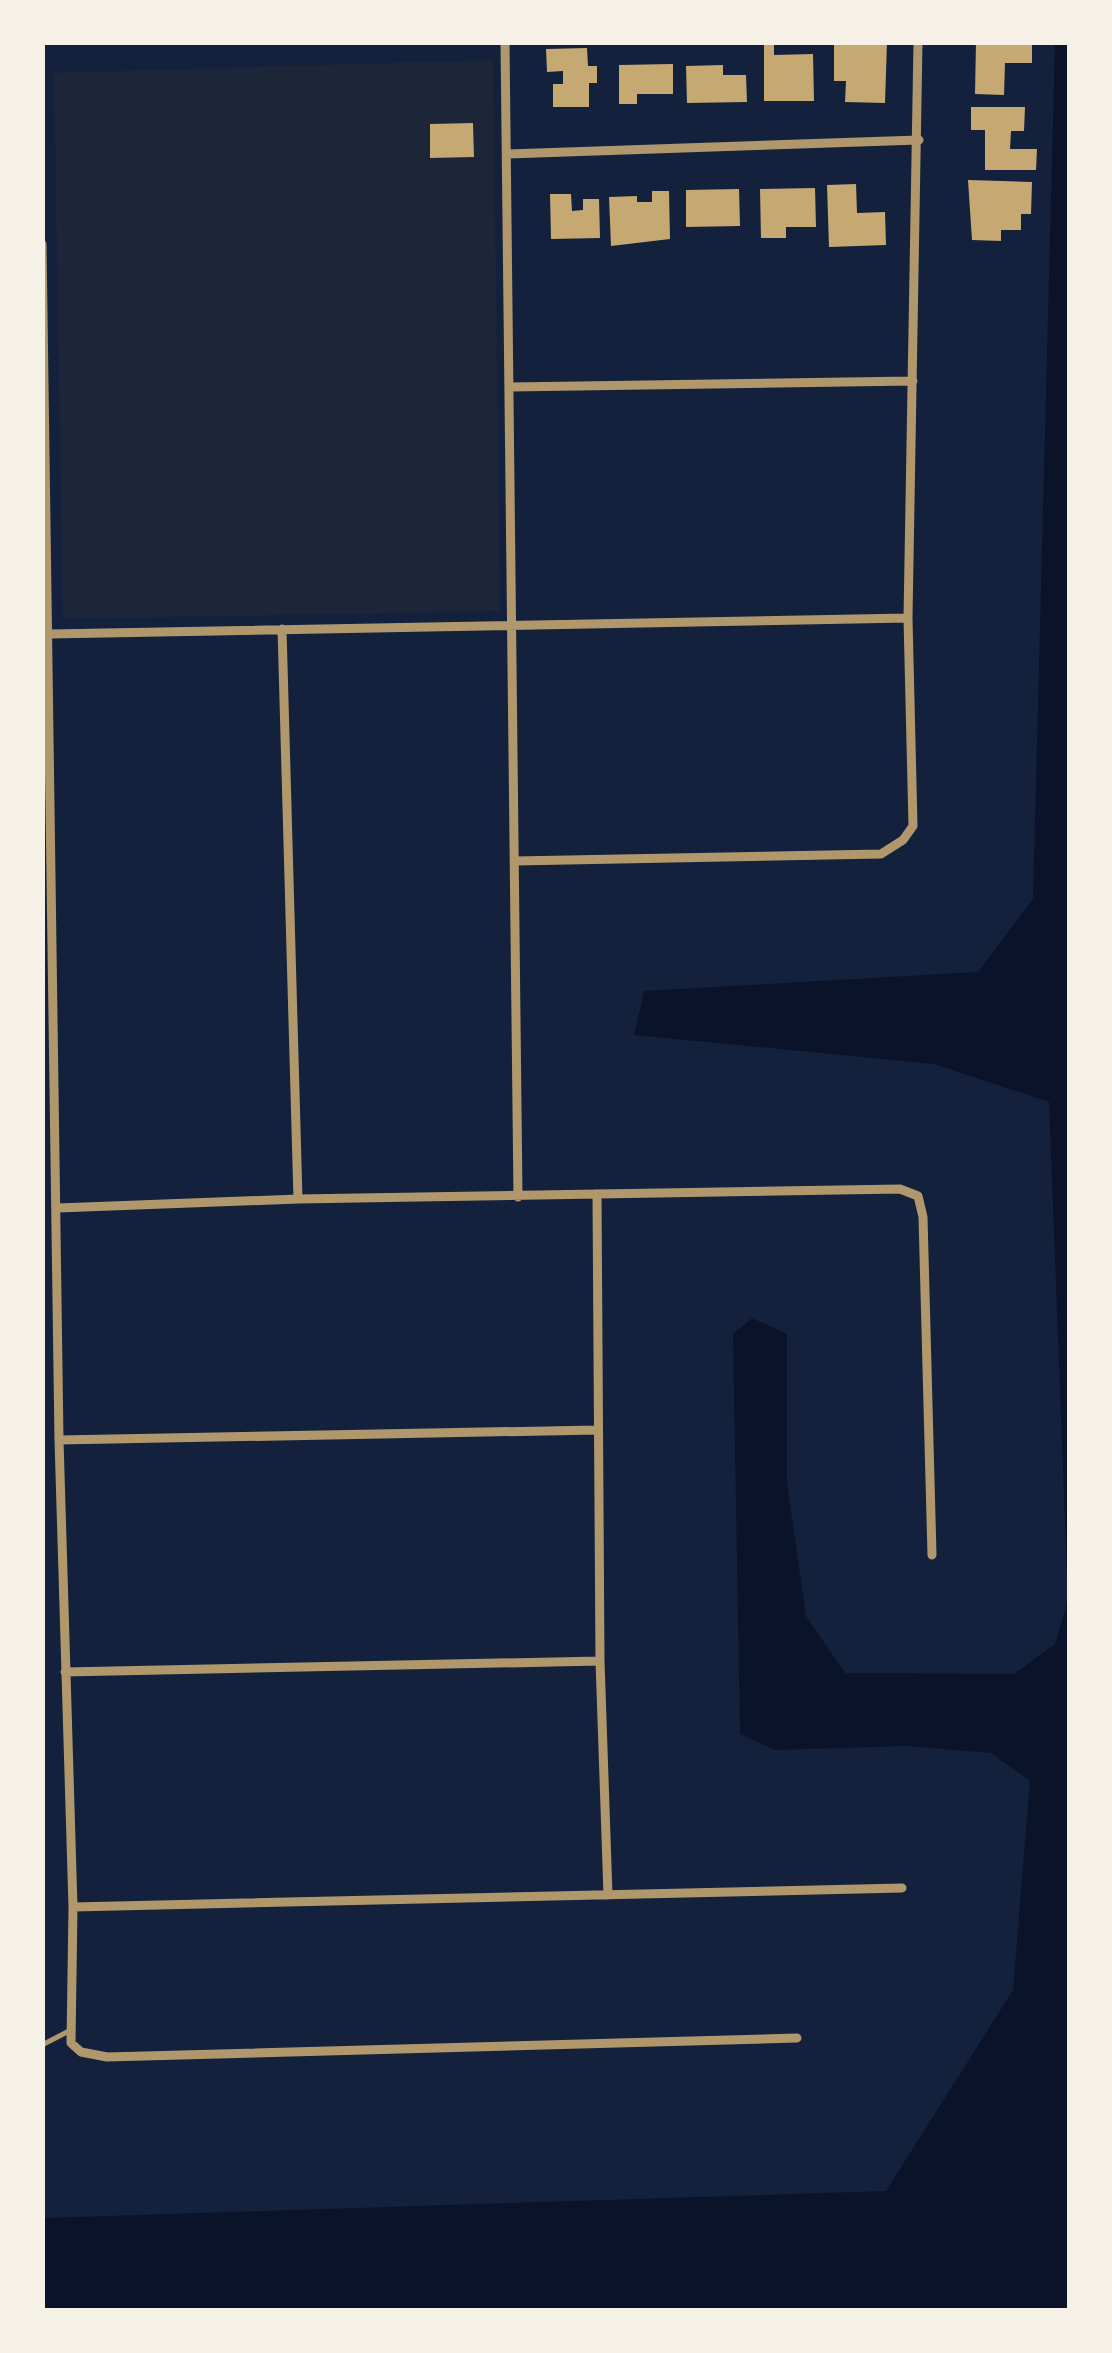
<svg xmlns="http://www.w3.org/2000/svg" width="1112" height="2353" viewBox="0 0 1112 2353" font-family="Barlow,sans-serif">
  <rect width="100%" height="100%" fill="#14213d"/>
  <path fill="#1d2539" d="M493,60L500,611L63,619L54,73Z"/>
  <path fill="#0b132b" d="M1055,43H1070L1069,2310H43V2218L886,2191L1013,1990L1030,1781L991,1753L905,1746L775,1750L740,1734L733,1334L752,1318L787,1334V1483L806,1616L845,1673L1014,1674L1055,1644L1068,1600L1049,1102L934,1064L634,1035L644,991L978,972L1033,899Z"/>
  <path fill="#c6a872" d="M764,42H774V55L813,54L814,101H764Z
    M834,42H887L885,103L845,102L846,81H834Z
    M976,42H1032V63H1005L1004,95L975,94Z
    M587,48L588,66H597V83H589V107H553V84H563V71L547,72L546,49Z
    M673,64V94H637V104H619V65Z
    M723,65V75H746L747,102L687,103L686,66Z
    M971,107H1025L1024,131H1011L1010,149H1037L1036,170H985V130H971Z
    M473,123L474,157L430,158V124Z
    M968,180L1032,182L1031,214H1021V230H1001V241L972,240Z
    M856,184L857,213L885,212L886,245L829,247L827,185Z
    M815,188L816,227H786V238H761L760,189Z
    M739,189L740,226L686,227V190Z
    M652,191H669L670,239L611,246L609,197L637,196V202H652Z
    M550,194H571L572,211L583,210V199H599L600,238L551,239Z"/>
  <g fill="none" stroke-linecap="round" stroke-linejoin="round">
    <path stroke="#b1986c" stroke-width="5" d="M42,2045L69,2031"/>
    <path stroke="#b1986c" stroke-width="9" d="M505,42L518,1197
      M508,154L919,140
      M42,244L59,1440L73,1907L71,2043L81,2052L107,2057L797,2038
      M510,387L913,381
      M282,629L298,1199
      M50,634L908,618
      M515,861L881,854L903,840L913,826L908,618L918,42
      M597,1194L600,1661L608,1895
      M58,1208L298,1199L900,1189L918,1196L923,1217L932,1555
      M59,1440L597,1430
      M65,1672L600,1661
      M73,1907L902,1888"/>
  </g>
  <rect width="1112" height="2353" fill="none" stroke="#f6f1e7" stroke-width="90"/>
</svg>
